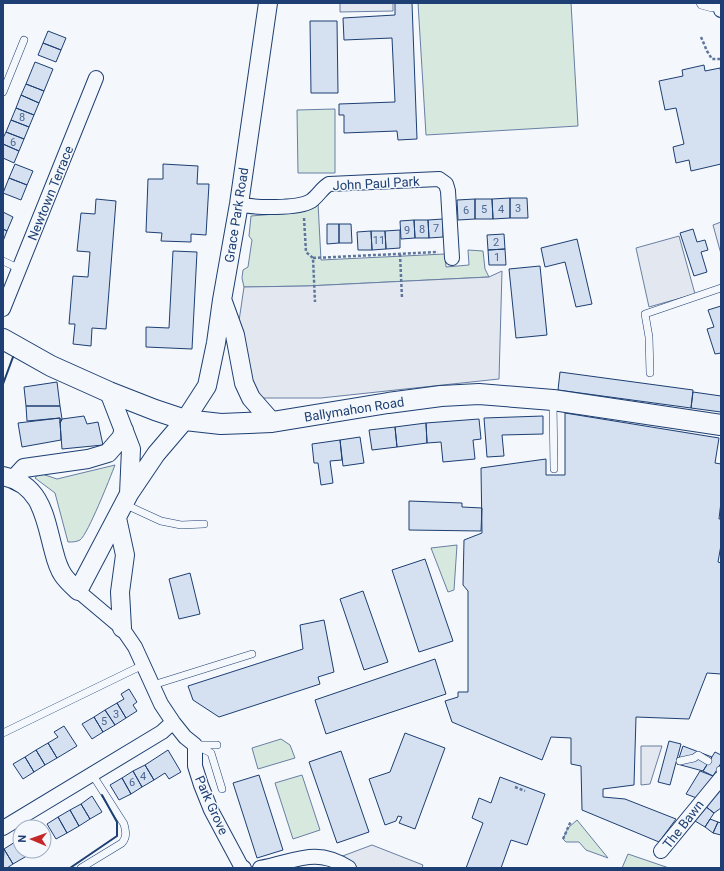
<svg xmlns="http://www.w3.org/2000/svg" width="724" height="871" viewBox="0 0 724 871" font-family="Roboto,sans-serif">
  <rect width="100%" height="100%" fill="#f4f7fb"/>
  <path fill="#d7e8df" stroke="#687fa3" d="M418,3H571L578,126L426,135Z
    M335,109V173H298L297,110Z
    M318,203L321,260L445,254L446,267L469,265L468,250L483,251L485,269L489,277L307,286L244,287L242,278L243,270L248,267L252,240L249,236L251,216L300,212L306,210Z
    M115,465C110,478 88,534 80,540C76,542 73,542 68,542L55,493L35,478L39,473L57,479Z
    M457,545L454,590L448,592L431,548Z
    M281,739L290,745L295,758L258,769L252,748Z
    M302,775L320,830L293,839L275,783Z
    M577,820L608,858L586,850L579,842H566L563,839L568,828Z
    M628,854L669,868H622Z"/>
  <path fill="#e3e8f0" stroke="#687fa3" d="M340,3H393V11L340,12Z
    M721,222V254L713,225Z
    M679,236L695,294L649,307L636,248Z
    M502,271L499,379L321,398H261L249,384L239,321L244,287L307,286L489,277Z
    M641,746H662L650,784L641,785Z
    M372,845L423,865L422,868H337L340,857Z"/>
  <path fill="#d5e0f0" stroke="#1d3f73" d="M395,3H412L417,139L398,140L397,131L344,133V115H339V104L395,102L392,38L344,40L343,18L395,15Z
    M310,21H337L338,93H311Z
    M48,31L66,38L61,50L43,43Z
    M43,43L61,50L56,62L38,55Z
    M35,62L53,69L44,91L26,84Z
    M704,65L705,71L720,68L721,74V164L691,171L689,160L676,163L673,147L684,144L676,108L665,110L659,81L683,76L682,70Z
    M26,84L44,91L39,103L21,95Z
    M21,95L39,103L34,115L16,108Z
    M16,108L34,115L29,127L11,120Z
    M11,120L29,127L24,139L6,132Z
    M6,132L24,139L19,151L3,144V138Z
    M3,144L19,151L14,163L3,158Z
    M15,164L33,171L27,185L9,178Z
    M163,164L198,166L197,184H209L206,235L191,234V242L161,241L162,233L146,232L148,179H163Z
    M9,178L27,185L21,200L3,193Z
    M510,198V218L493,219L492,199Z
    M510,198H527L528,218H510Z
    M96,199L116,201L106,329L92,328L91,346L73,344L75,324H69L73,276L88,277L90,252L77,251L81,213L95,214Z
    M475,199V219L458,220L457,200Z
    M475,199H492L493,219H475Z
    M3,212L13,217L7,231L3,229Z
    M443,219V237L429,238L428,220Z
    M414,220H428L429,238H415Z
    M414,220L415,238L401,239L400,221Z
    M327,224H339V243L327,244Z
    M339,224H351L352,243H339Z
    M3,229L7,231L3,241Z
    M693,229L697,242L705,240L708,250L701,252L707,272L694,276L680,233Z
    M400,230V248L386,249L385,231Z
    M371,231H385L386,249L372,250Z
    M371,231L372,250H358L357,232Z
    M504,234L505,249L488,250L487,235Z
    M577,239L592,304L576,307L565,262L545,267L541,248Z
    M505,249L506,265H489L488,250Z
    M173,251L197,252L192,349L146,347V327L169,328Z
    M540,266L547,335L516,338L509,269Z
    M721,306V353L715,354L707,329L714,327L708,310Z
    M560,372L693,390L691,408L558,390Z
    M57,382L60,406H26L24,387Z
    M693,392L721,396V412L691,408Z
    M26,406H60L62,419L60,423V418L27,421Z
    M565,413L719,438L715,463L721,464V502L719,519H721V545L718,562L721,563V674L707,673L689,719L636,717L634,785L603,789V797L625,799L676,819L659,842L582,810L581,766L571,764V738L551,737L542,760L452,722L445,701L458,697V692H468V591L463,585L464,540L482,533L481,468L546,459V475H565Z
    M84,416L87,424L98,422L103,445L62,449L60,423L62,419Z
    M543,416V434L502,435L504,456L487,457L484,418Z
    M60,418L61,440L22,447L18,423Z
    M479,419L481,439L473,440L475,459L443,462L441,442L427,443L426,423Z
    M426,423L427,443L397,447L395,427Z
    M395,427L397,447L372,450L369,430Z
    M360,437L364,463L343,466L340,440Z
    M340,440L342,460L330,461L333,483L321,485L318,463H314L312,444Z
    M409,501L462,503V507L482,508L481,531L409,530Z
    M425,559L453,641L419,652L392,570Z
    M190,573L200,614L179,619L169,579Z
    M363,591L388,662L364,670L340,599Z
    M324,620L334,672L318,677L320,684L219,717L193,700L188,686L303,649L300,625Z
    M435,659L446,694L326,734L315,700Z
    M129,689L137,702L133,705L137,711L126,718L117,703L124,699L121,694Z
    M117,703L126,718L115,725L105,710Z
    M105,710L115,725L103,732L94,717Z
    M94,717L103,732L92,739L82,724Z
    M64,726L77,746L57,758L48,743L58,737L54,732Z
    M405,733L445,748L415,829L399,823L402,817L398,816L396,821L385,825L369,779L390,772Z
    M669,741L681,744L670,785L658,782Z
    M48,743L57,758L45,765L36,750Z
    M683,746L712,757L703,771L677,764Z
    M36,750L45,765L34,772L25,757Z
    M168,750L181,772L169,779L165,773L154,780L145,765Z
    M341,751L369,832L337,843L309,762Z
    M715,752L721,755V763L713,776L703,771Z
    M25,757L34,772L23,779L13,764Z
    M145,765L154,780L142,787L133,771Z
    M133,771L142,787L131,794L122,778Z
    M700,771L713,776V779L702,800L686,794Z
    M259,775L283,850L257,858L233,783Z
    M500,777L545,794L527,845L511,840L501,868H466L483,823L472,818L479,798L491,803Z
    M122,778L131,794L119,800L110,785Z
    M721,787V808L714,813L705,806Z
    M92,796L102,812L90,819L81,804Z
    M81,804L90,819L79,826L70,810Z
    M705,806L714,813L705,827L695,821Z
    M70,810L79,826L67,833L58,817Z
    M58,817L67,833L56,839L47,824Z
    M710,819L718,822L713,833L705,827Z
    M718,822L721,823V835L713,833Z
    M20,839V850L15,842Z
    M15,842L25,857L13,864L4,849Z
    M4,849L13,864L7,868H3Z
    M21,851H35L25,857Z"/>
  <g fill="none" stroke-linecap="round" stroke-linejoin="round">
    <defs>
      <path id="service" d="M700,3L701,5L712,8L720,6
        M3,92L24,40
        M3,261L20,269
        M650,373L649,337L645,314L721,288
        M553,402L554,469
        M124,504L161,521L181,525L204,524
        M153,685L252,654
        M3,733L143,665
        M195,745L211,753L222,789
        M197,745H217
        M680,761L694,758L698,755L708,761
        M720,770H721
        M81,868L122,843C127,837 126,832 124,824L92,774"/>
      <path id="minor" d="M720,3L721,10
        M239,204C254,208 298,209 311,201C318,196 322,188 329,184L439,179L446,184L448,191L452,258
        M3,309L96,78
        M78,591L122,628L135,647L161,704L173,722L185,737L195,745V766L201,785L211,810L241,866L244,868
        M3,828L162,732L173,722
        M661,851L721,778
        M260,868C295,862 315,846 349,868"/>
      <path id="tertiary" d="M223,302L235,335L244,383L251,398L272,422
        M109,392L131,449L129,494
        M3,476C43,485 45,520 54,552C56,560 59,569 63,575C67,581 73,586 78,591L129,494L156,454L185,420L207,386L216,343L222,300L239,204L268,3
        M14,479L24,468L88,459L108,453L121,438L124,430
        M117,518L125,555L120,592L122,628"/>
      <path id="secondary" d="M3,339L51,366L109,392L155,410L185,420L221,424L272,422L388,403L441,396L479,394L553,400L721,425"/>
    </defs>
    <use href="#service" stroke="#1d3f73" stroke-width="8"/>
    <use href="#minor" stroke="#1d3f73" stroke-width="16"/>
    <use href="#tertiary" stroke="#1d3f73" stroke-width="20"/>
    <use href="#secondary" stroke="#1d3f73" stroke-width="22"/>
    <path stroke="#5e769c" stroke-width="2.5" stroke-dasharray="3 2" stroke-linecap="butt" d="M701,37L707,51L712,59H721
      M304,218L306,252L313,258L315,302
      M400,254L402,298
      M313,258L438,252
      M515,787L525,791
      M563,839L571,821"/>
    <use href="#service" stroke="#f4f7fb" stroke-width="7"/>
    <use href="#minor" stroke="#f4f7fb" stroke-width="14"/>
    <use href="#tertiary" stroke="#f4f7fb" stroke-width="18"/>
    <use href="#secondary" stroke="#f4f7fb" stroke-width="20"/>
    <path stroke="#1d3f73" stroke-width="2" d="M3,384L13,357
      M70,868L117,836V822L102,795"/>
  </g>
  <g text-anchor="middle" stroke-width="3" stroke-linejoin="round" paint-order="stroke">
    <g font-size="11" fill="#4b6792">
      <text x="22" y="121">8</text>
      <text x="13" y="146">6</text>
      <text x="518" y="212">3</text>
      <text x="484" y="213">5</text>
      <text x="501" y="213">4</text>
      <text x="466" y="214">6</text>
      <text x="436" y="232">7</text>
      <text x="422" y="233">8</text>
      <text x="407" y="234">9</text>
      <text x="379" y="244">11</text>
      <text x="496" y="246">2</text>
      <text x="497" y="261">1</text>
      <text x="116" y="718">3</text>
      <text x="104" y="725">5</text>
      <text x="143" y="780">4</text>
      <text x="132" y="786">6</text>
    </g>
    <g font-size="13" fill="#1d3f73" stroke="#f4f7fb">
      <text transform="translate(376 183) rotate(-3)" y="5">John Paul Park</text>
      <text transform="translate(50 193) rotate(-68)" y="5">Newtown Terrace</text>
      <text transform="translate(236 215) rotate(-81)" y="5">Grace Park Road</text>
      <text transform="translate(354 409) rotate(-9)" y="5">Ballymahon Road</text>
      <text transform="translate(212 805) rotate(66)" y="5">Park Grove</text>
      <text transform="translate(683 824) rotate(-52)" y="5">The Bawn</text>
    </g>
  </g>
  <rect width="724" height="871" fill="none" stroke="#1d3f73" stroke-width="8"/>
  <g transform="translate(32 839) rotate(272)"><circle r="19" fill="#f4f7fb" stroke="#9eadc5"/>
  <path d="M0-3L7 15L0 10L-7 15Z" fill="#c62828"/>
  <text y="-6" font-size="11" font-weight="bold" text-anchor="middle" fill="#1d3f73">N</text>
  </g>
</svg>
